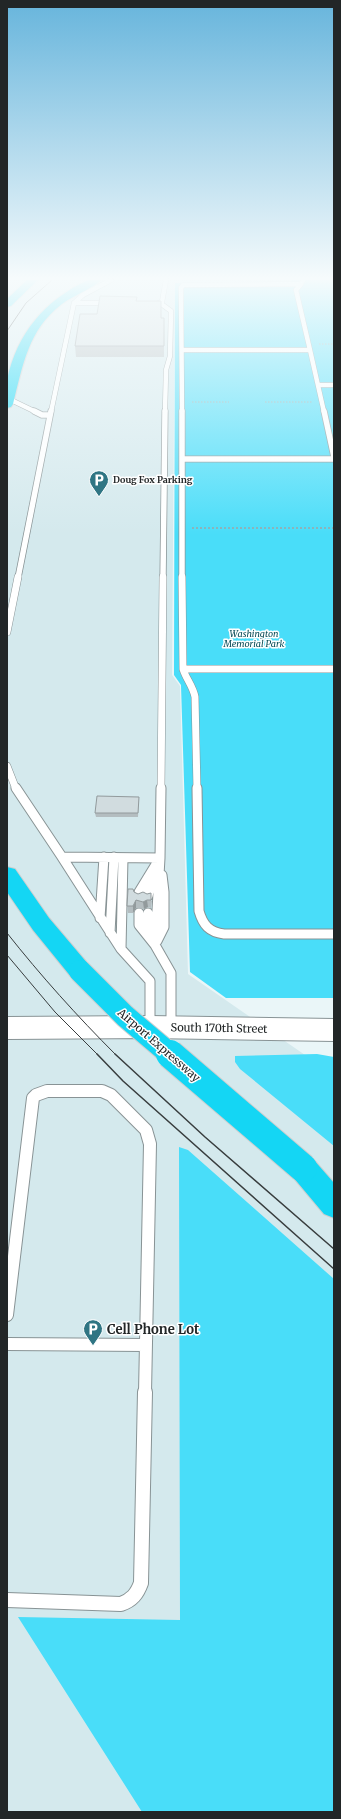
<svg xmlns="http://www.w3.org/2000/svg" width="341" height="1819" viewBox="0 0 341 1819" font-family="Merriweather,serif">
  <rect width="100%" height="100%" fill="#eaf6f8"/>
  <path fill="#d4e9ed" d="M7,280H291V283H175L172,675L180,686L188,974L334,1075V1812H7Z"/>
  <path fill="#49ddf9" d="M291,280H334V998H226L190,972L181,685L174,675L175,283H291Z
    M317,1054L334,1057V1146L240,1069L235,1062V1056Z
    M179,1147L188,1150L334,1279V1812H142L18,1617L180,1620Z"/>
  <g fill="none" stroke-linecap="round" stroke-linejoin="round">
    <defs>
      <path id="service-far5" d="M301,284L296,290L310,350
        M74,303H111
        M160,303L171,311L170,356L166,370L165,412
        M156,304L162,302L166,280
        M182,350H310L324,412
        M318,385H334
        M9,399L36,412
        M51,412L74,303L83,295L111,280
        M182,412L181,288L183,285L301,284L303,280"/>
      <path id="service-far4" d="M34,411L42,415H50
        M324,411L334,457
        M182,459H334
        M18,578L51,411
        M163,578L165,411
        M182,578V411"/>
      <path id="service-far3" d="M182,577L183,669C186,679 193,686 195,697L197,789
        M7,632L18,577
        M183,669H334
        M7,766L16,789
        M161,789L163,577"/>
      <path id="service-far2" d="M16,788L62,857L160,858
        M197,788L199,911C203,925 209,932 224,934H334
        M62,857L121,949L150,981V1027
        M139,896V892L158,861
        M148,896L153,876
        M139,913V925L155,945L171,973V1028
        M148,913V927L152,939
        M100,918L104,857
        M110,933L114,857
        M157,941L164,927V892L162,875
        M155,945L160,858L161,788
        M121,949L123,858"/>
      <path id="service-far1" d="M7,1315L33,1098L36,1095L47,1091H102L111,1095L146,1130L150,1144L145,1393
        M7,1344L146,1345"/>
      <path id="service" d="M7,1600L121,1604C132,1600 137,1594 141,1583L145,1392"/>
      <path id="tertiary" d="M150,1016L334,1019V1041L150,1038L7,1039V1017Z"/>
      <path id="motorway" d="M27,280H38L11,306L7,307V299Z
        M88,280H101C95,287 71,297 62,304C28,330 23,365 13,404L11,407L7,408C7,399 6,388 7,380C17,333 45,300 88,280Z
        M7,867L15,869L49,918L88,964L92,971L88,978L80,981L72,978L33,930L7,892Z
        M303,1155L313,1159L334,1183V1218L324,1214L293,1177L289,1168L293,1159Z"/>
    </defs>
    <use href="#service-far5" stroke="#889395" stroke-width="5.5"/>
    <use href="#service-far4" stroke="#889395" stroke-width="7"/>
    <use href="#service-far3" stroke="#889395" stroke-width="8"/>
    <use href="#service-far2" stroke="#889395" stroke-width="11"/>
    <use href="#service-far1" stroke="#889395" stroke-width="14"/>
    <use href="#service" stroke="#889395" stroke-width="16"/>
    <use href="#tertiary" stroke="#889395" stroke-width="2"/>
    <use href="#motorway" stroke="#cecfcf" stroke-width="2"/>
    <path stroke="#9ba4a5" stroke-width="1" stroke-dasharray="1.5 1.5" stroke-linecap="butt" d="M319,344H334
      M192,402H229
      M265,402H312"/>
    <path stroke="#9ba4a5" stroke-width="1.5" stroke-dasharray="2 2" stroke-linecap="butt" d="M192,528H334"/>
    <use href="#service-far5" stroke="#fff" stroke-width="4.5"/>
    <use href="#service-far4" stroke="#fff" stroke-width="5.5"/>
    <use href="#service-far3" stroke="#fff" stroke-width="7"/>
    <use href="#service-far2" stroke="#fff" stroke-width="9"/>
    <use href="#service-far1" stroke="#fff" stroke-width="12"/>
    <use href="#service" stroke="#fff" stroke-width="14"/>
    <use href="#tertiary" fill="#fff" fill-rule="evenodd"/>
    <use href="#motorway" fill="#14d6f4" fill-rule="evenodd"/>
    <path stroke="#383d3e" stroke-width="1" d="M7,331L26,303L52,280
      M7,933C41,976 77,1016 116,1055
      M7,955L55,1012L98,1055"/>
    <path stroke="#383d3e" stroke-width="1.5" d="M97,1054L123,1081L334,1269
      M115,1054L205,1137L334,1249"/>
    <defs>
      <path id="motorway-bridge-far1" d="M80,971L125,1016L171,1055"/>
      <path id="motorway-bridge" d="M170,1054L303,1168"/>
    </defs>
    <use href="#motorway-bridge-far1" stroke="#cecfcf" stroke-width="24" stroke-linecap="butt"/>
    <use href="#motorway-bridge" stroke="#cecfcf" stroke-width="30" stroke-linecap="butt"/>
    <use href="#motorway-bridge-far1" stroke="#14d6f4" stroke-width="22"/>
    <use href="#motorway-bridge" stroke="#14d6f4" stroke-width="28"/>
  </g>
  <path fill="#b4bdc0" d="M137,297V301L161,318H164V357H76L75,346L97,314Z
    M139,797L138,817H96L95,813Z
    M134,892L152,901L151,908L148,907L144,909L136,908L133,913H128L127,906Z"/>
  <path fill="#929a9c" d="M136,900V908L133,913V906Z
    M147,900L148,907L144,909L143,902Z"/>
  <path fill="#d1dcdf" stroke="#929a9c" d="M100,296L137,297L136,301H161V318H164V346H75L80,314H97Z
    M97,796L139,797L138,813H95Z
    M128,889H133L134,892L138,894L143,892L147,894L151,893V900H147L143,902L136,900L133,906H127Z"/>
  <linearGradient id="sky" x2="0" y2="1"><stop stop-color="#67b5dc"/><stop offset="0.52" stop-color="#f6fbfc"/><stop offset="1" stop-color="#f6fbfc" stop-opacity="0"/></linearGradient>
  <rect width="341" height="535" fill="url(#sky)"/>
  <defs>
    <symbol id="parking-pin" viewBox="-11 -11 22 30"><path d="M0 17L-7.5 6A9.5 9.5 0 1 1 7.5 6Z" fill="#2f7583" stroke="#fff"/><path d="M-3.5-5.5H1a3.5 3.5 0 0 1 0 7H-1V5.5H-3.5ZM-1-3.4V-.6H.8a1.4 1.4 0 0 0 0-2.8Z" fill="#fff"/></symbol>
  </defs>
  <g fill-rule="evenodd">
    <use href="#parking-pin" x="88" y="469" width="22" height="30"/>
    <use href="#parking-pin" x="82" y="1318" width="22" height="30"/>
  </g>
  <g text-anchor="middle" stroke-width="3" stroke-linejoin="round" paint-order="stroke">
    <g font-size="9" font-weight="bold" fill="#222627" stroke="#fff" text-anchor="start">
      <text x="113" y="483">Doug Fox Parking</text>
    </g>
    <g font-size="9" font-style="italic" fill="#094d58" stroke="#fff">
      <text x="254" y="637">Washington<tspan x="254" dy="10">Memorial Park</tspan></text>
    </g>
    <g font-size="11" fill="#222627" stroke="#fff">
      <text transform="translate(219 1028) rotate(1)" y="4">South 170th Street</text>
      <text transform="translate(159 1045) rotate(41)" y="4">Airport Expressway</text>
    </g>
    <g font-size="13" font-weight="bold" fill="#222627" stroke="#fff" text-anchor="start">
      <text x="107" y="1334">Cell Phone Lot</text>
    </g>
  </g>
  <rect width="341" height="1819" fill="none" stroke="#222627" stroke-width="16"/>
</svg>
